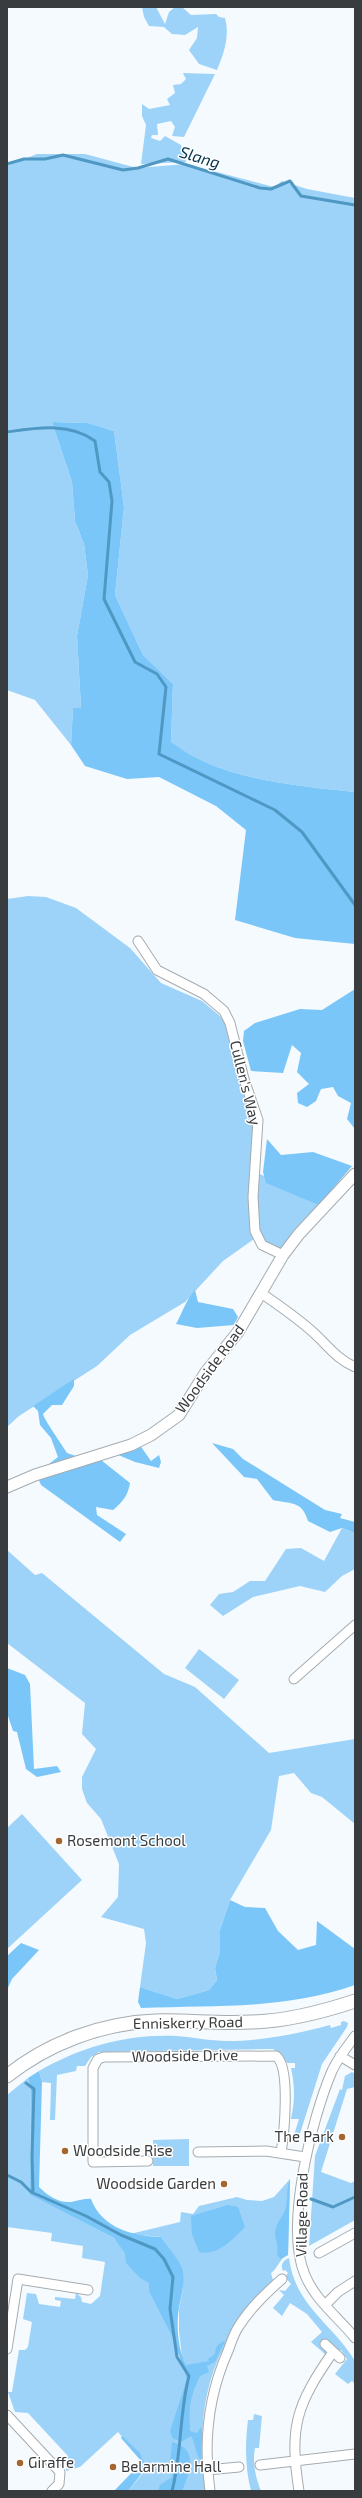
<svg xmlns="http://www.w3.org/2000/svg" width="362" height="2498" viewBox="0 0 362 2498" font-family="'Exo 2',sans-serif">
  <rect width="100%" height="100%" fill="#f5fafe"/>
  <path fill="#9dd3f8" d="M142,7H156L165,24L169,12L175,7H182L191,15L216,14L219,17L225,18C230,36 224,53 217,70L199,64L189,50L197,38L198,27L185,35L172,34L164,27L149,26L144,17Z
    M183,73L215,74L184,137L172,136L175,127L171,121L157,124L158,135H152L151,138L160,141L165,136L181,145L186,162L141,164L146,125L142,116V104L149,109L170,105L167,99L175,93L173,85L181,84L186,79Z
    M37,154H85L137,168L186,164L274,187L282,181L307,189L355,198V792C307,787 240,781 197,758C188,754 180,747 171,742L173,684L143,655L115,595L124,507L114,431L88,423L52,422L72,482L75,521L84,544L88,575L77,636L81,708L73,709L71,745L35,700L7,690V166Z
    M28,896L46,897L76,908L130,948L161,983L202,1001L220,1016L225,1023L237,1070L253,1116L256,1139L250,1184L254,1239L223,1261L185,1302L130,1335L97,1366L19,1416L7,1427V899Z
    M260,1174L325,1204L281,1249L266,1245L259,1238L256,1181Z
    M342,1528L355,1533V1569L342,1576L325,1592L300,1586L253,1597L223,1616L210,1605L219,1594L233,1592L250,1581H265L286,1549L301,1548L324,1561Z
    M7,1550L35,1575L42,1573L164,1674L195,1687L269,1753L355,1739V1824L322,1797L311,1793L294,1773L279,1776L271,1830L230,1900L220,1930V1951L215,1968L217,1980L209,1990L177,1999L140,1987L146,1943L144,1929L101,1917L118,1897L119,1864L101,1819L87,1803L82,1789V1777L96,1749L82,1734L85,1703L7,1643Z
    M199,1649L239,1680L224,1699L185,1668Z
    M22,1814L82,1880L7,1949V1828Z
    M344,2021L348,2023L347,2027L322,2064L298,2140L295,2144L293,2138L299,2119H291C295,2099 295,2087 291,2068H295V2063H287L283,2056L273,2049L99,2052L91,2057L85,2066H77L76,2071L57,2075L55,2120H50L51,2083L42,2082L39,2071C81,2047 126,2034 176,2036C193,2037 210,2041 227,2041C261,2041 297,2034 330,2025L331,2028L341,2025V2022Z
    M352,2072L355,2074V2087L347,2089L321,2172L351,2183L355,2181V2220L309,2246L315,2156L340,2089L342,2090L345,2076Z
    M28,2078L31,2089L30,2195L114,2238L153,2280L170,2319L178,2358L186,2365L182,2357L179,2331V2310L183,2288L161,2237L130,2234L180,2222L181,2212L193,2214L199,2206L237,2197L247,2200L262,2201L274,2197L290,2179L288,2255C279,2259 278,2268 271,2273L273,2280L270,2285C255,2305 236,2326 224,2347C200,2393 199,2442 206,2491H128L143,2473L145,2464L118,2432L80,2467L66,2471L67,2455L28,2413L15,2412L8,2392H12L19,2350H25L28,2347L32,2322L23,2319L27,2293L36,2294L39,2304L60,2307L61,2301L55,2300V2297L75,2299L76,2293L81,2297L82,2302L91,2304L100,2296L105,2262L82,2258L83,2246L51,2241L52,2233L7,2227V2095Z
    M189,2139V2166H153V2140Z
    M289,2258C295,2306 332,2323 355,2361L354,2383L352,2381L348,2384L335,2374L347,2359L341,2350L339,2351L330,2342L326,2347V2355L311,2342L322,2332L307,2314L290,2303L282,2316L273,2308L284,2295L279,2290L285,2291L291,2284L285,2277L288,2273L285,2270L283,2271C280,2266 283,2260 289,2258Z
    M254,2414L262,2416L259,2448H255C252,2463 256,2478 261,2491H251C245,2467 245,2444 248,2420H253Z"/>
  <path fill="#7ac6f8" d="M52,422L88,423L114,431L124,507L115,595L143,655L173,684L171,742C180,747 188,754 197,758C240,781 307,787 355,792V944L295,938L235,920L246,830L216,806L159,777L127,779L85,766L71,745L73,708H81L77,636L88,575L84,544L75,521L72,482Z
    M355,989V1129L347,1119L351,1103L338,1096L333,1087L321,1089L316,1101L307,1107L298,1103L297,1093L309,1084L297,1072L301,1053L292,1045L283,1073L251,1071L243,1041L244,1031L255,1023L300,1009L322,1010Z
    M267,1139L281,1155L313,1152L352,1166L319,1205L266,1183L263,1172Z
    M195,1290L198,1302L233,1309L238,1317L234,1325L197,1328L176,1324C183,1312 185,1301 195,1290Z
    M74,1379V1386L62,1405H52L43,1414C43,1418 63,1446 67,1453L76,1456L71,1461L45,1467L58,1457L51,1438L40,1425L38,1411L33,1406Z
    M212,1443L233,1449L243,1459L325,1510L342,1514L340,1518L355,1522V1533L342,1528L330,1532L308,1521C302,1501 292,1504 273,1500L257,1479L244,1477Z
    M139,1444L151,1461L159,1455L161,1462L159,1468L135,1462L116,1454Z
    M101,1460L130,1483C128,1495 123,1502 113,1510L96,1507L97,1515L126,1534L120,1542L41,1485L38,1478Z
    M7,1668L25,1675L30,1684L34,1769L57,1766L61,1772L37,1777L26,1769L17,1732L13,1731L7,1713Z
    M230,1900L245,1907L265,1908L278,1931L298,1950L316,1945L317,1921L355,1949V1985C282,2010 216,2005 141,2008L138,2002L140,1987L177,1999L209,1990L217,1980L215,1968L220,1951V1930Z
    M21,1943L39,1950L12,1979L7,1990V1956Z
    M39,2071L42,2082L39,2187C48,2196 59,2203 71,2202C78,2201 84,2198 91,2199C102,2228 132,2236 161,2237C167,2247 178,2258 182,2268C186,2281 181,2296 179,2308C176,2325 178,2350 186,2365L209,2361L208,2359L215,2354C215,2347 218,2343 225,2341L215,2362L207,2366L209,2372L200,2376C189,2400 189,2406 190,2431L197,2433L201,2427L202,2431L201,2461C195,2453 196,2444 191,2436L183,2441L173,2439L170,2431L187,2379L172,2336L149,2291V2283L140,2278L126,2263L125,2253L114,2238L30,2195L31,2089L28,2078Z
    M290,2179L288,2255L280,2259L277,2254C279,2244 275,2241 275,2233C275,2223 285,2215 286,2207C288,2197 286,2188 290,2179Z
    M228,2205L238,2207L245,2227C232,2240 218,2256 199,2252L192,2234L191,2216Z
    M122,2436L140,2453L146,2468L128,2491H114L142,2462L121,2438Z
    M172,2442C199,2449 190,2472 182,2491H158L160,2485L172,2477L170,2463Z"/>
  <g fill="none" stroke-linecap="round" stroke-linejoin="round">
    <path stroke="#4f98c3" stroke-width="3" d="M7,164L24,159H45L63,155L123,170L138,168L168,159L260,188L271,189L290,181L301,196L355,205
      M7,432C36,428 70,422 95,441L100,472L109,482L112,501L104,599L135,662L157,674L166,687L159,754L275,810L302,832L355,905
      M26,2083L34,2089L32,2156L33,2193
      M7,2175L21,2182L31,2192L86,2216L121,2235L155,2249L164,2259L173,2277L170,2309L177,2357L189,2376C179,2414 182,2453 172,2491
      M311,2199L333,2207L355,2197"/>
    <defs>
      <path id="minor" d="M138,941L157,970L204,994L224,1011L230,1023L244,1079L258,1120L253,1197L255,1231L262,1245L283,1255
        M261,1293C280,1306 299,1319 315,1334C329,1347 337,1359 355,1367
        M294,1679L355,1625
        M355,2036C347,2047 338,2058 332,2071C312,2118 284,2227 305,2275C315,2300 338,2317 355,2338
        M340,2056L355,2065
        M198,2152L266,2151L305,2157
        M148,2161L93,2162V2068L98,2059L104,2057L276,2056C291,2067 284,2134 281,2153
        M319,2253L355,2233
        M325,2305L338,2292L355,2281
        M325,2344L340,2358
        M7,2349L18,2279L88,2290
        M7,2415L60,2472L59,2484L52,2491
        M260,2465L355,2454
        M207,2470L239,2467
        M210,2491C203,2442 208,2396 228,2351C231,2343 234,2333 239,2326C251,2307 266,2293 282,2279
        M299,2491C289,2427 296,2405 333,2352"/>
      <path id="tertiary" d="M7,1487L35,1475L131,1445L151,1435L179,1415L206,1372L238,1332L283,1255L299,1234L355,1174"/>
      <path id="secondary" d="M7,2076C48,2043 102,2023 155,2021C187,2020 219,2024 252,2022C287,2021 322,2012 355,2001"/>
    </defs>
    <use href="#minor" stroke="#a5acb0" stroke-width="11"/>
    <use href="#tertiary" stroke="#a5acb0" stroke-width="13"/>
    <use href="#secondary" stroke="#a5acb0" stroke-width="15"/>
    <use href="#minor" stroke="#fff" stroke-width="9"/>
    <use href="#tertiary" stroke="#fff" stroke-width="11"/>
    <use href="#secondary" stroke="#fff" stroke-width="13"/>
  </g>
  <g fill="#a5652e" stroke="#fff" stroke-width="1.5">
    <circle cx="59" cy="1841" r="4"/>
    <circle cx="342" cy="2137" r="4"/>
    <circle cx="65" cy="2151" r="4"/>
    <circle cx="224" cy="2184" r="4"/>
    <circle cx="20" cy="2463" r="4"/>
    <circle cx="113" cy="2467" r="4"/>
  </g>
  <g text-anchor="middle" stroke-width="3" stroke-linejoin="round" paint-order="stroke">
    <g font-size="15" fill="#393c3e" stroke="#fff">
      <text transform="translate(245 1083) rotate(76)" y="5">Cullen's Way</text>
      <text transform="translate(210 1369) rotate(-54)" y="5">Woodside Road</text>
      <text transform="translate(188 2023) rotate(-1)" y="5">Enniskerry Road</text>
      <text transform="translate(185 2056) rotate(-1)" y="5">Woodside Drive</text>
      <text transform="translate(302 2215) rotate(-89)" y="5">Village Road</text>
    </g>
    <g font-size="15" fill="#393c3e" stroke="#fff" text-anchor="start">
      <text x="67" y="1846">Rosemont School</text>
      <text x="334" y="2142" text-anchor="end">The Park</text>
      <text x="73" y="2156">Woodside Rise</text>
      <text x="216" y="2189" text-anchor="end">Woodside Garden</text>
      <text x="28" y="2468">Giraffe</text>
      <text x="121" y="2472">Belarmine Hall</text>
    </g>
    <g font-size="16" font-style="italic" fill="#023149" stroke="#fff">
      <text transform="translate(200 157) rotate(17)" y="6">Slang</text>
    </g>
  </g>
  <rect width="362" height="2498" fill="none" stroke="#393c3e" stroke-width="16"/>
</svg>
